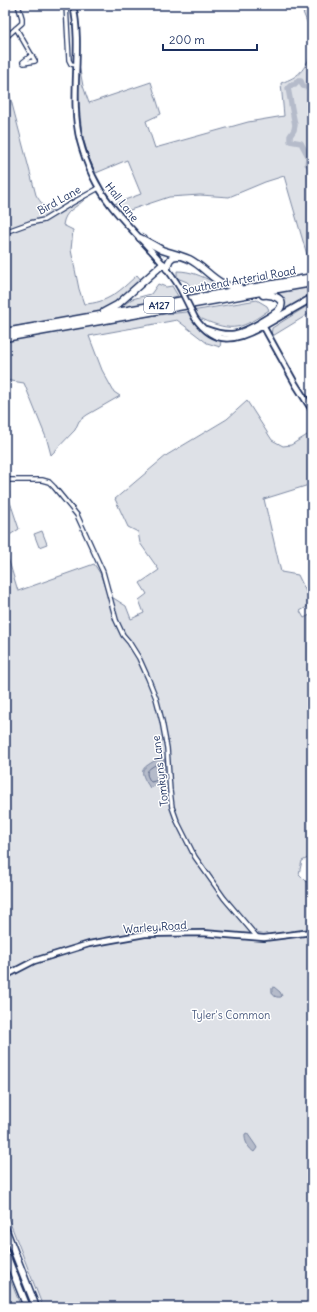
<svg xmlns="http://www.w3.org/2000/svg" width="317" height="1312" viewBox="0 0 317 1312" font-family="Delius,sans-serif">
  <rect width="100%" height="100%" fill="#fff"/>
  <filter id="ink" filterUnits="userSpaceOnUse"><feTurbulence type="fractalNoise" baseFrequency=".025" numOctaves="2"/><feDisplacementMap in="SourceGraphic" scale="8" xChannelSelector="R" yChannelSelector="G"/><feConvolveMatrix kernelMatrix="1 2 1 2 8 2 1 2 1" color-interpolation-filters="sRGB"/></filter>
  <g filter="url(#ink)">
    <path fill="#dee1e7" stroke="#7c88a2" d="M300,5H312V34Z
      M312,53V272L284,176L265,182L229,197L200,195L169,197L121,213L114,204L141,194L127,160L96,173C77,139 79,97 78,60L83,86L89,103L151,82L161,114L146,121L155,148L248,122L284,116L281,83C300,76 303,71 312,53Z
      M7,85L36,195C41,203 46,210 55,211L68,202L93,189C90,192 88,196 85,199C75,209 65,210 63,225L73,230L71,250L79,289L84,304C108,303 120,291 137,275L142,281L117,302L98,313L5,328V86Z
      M177,271C191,271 201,276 214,282L215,288L207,290H194L187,282L177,278Z
      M158,284L166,287L172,286L178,296L128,307L122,306L132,299L151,294Z
      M312,285V297L273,319L284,302L279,294L271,292Z
      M257,300L267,306L269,310C242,329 233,333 202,319L194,323L206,334L221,341L220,347L207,343L177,320L89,336L102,370L114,392L120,396L87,415L79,421L75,430L51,455L47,440L24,383L5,380V341L149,316L186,312Z
      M312,303V312L271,337L272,328Z
      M247,401L272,440L283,446L291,445L312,432V484L264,499L281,572L298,575L312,604L300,611L304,618L312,614V856L302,861L299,874L312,887V1307H43L5,1210V548L18,591L94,564L100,573L107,594L126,606L131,619L144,613L139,600L147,594L140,583L159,570L140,543L138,532L128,527L115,499L167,455L227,419Z
      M5,490L9,491L10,502L19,529L5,538Z
      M42,531L47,544L39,547L34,534Z
      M5,1266L21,1307H5Z"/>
    <path fill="#b5bbca" stroke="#77839f" d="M159,758L164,759L165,772L164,779L162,783L150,788C137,768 142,769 159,758Z
      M274,987L280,992L282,996L281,997C274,998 271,994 272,988Z
      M247,1133L256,1146L257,1148L254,1152C249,1149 244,1141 245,1134Z"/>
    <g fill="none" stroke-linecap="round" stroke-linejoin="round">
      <path stroke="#596789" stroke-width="1" d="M159,763L161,765C161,775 162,780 151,782C143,771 148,769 159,763Z"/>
      <path stroke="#b5bbca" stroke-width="5.5" d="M312,87L310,88L303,86L301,81H297L295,85H291L288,88L295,125L294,130L290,136V141L301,143L308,156L307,164L310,166H312"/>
      <defs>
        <path id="street" d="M66,5L69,60L71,64L76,65
          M16,28L35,61L24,63L23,62L32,55
          M5,38L22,23V18L18,5
          M5,232L30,223L44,220L72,203L99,188
          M5,480H42L49,482L54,487L77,515L103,572L116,620L123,635L129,642L139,658L148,678L156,698L162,721L167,748L170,791L172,807L177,821L195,857L224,898L257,937"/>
        <path id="secondary" d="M73,5C83,49 69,97 80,141C86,164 96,186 110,204C132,233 161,256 180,288
          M195,318C215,347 237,341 263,326
          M206,329C230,338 239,335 261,322L296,385L312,410
          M5,976L34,961L89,944L145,934L203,933L264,938L312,932"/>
        <path id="highway" d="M140,238C148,242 155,246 162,250C171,253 180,255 189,259C207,268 217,288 239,287
          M167,269C168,262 170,255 179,256
          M104,312L117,305L163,264
          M261,322C266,319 273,315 278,311C289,299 272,294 263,295
          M263,326L312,298
          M5,332L312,277
          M5,338L312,283
          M5,1228L36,1307
          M5,1252L27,1307"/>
      </defs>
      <use href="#street" stroke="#1b2f5e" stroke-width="6"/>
      <use href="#secondary" stroke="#1b2f5e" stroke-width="8"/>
      <use href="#highway" stroke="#1b2f5e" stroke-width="9"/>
      <use href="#street" stroke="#fff" stroke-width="3.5"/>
      <use href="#secondary" stroke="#fff" stroke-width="4.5"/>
      <use href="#highway" stroke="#fff" stroke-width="6"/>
      <defs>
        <path id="secondary-bridge" d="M180,288L195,318"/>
      </defs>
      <use href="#secondary-bridge" stroke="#1b2f5e" stroke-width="8" stroke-linecap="butt"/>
      <use href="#secondary-bridge" stroke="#fff" stroke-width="4.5"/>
    </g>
  </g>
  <g text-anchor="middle" stroke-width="3" stroke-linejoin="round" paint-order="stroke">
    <rect fill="#fff" stroke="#5f6d8e" stroke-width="1" x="144" y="297" width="30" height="16" rx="3"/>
    <g font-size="10" font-weight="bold" fill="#1b2f5e">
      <text x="159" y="309">A127</text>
    </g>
    <g font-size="11" fill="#1b2f5e" stroke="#fff">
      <text transform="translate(59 200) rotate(-29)" y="4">Bird Lane</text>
      <text transform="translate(122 202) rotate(52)" y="4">Hall Lane</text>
      <text transform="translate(239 280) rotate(-10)" y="4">Southend Arterial Road</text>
      <text transform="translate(160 771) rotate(-97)" y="4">Tomkyns Lane</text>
      <text transform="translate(155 927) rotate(-4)" y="4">Warley Road</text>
    </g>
    <g font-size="11" fill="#4c5c80" stroke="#fff">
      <text x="231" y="1019">Tyler's Common</text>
    </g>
  </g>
  <rect width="317" height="1312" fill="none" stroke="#fff" stroke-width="20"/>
  <rect x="10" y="10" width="297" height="1292" fill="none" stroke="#1b2f5e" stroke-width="1.5" filter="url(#ink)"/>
  <path d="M163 44v6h94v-6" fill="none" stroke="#1b2f5e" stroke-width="2"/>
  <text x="169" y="44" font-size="12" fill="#1b2f5e" stroke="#ffffff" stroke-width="3" paint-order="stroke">200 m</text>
</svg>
